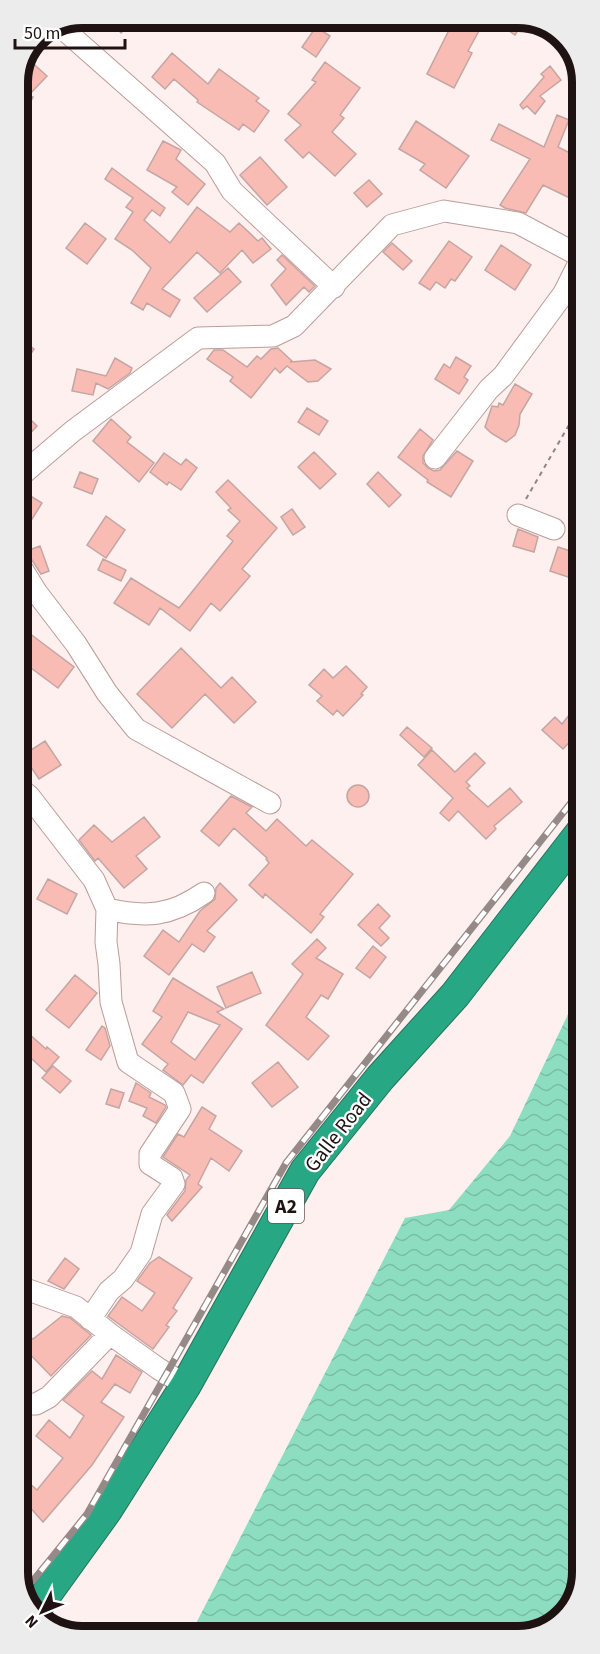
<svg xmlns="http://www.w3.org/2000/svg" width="600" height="1654" viewBox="0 0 600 1654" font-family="'Source Sans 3',sans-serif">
  <defs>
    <pattern id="water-waves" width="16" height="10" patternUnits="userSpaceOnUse" patternTransform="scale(1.5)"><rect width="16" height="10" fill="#8ddec0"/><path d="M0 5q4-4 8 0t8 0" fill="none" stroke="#79bea4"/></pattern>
  </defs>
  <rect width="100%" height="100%" fill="#fef0ee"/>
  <path fill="url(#water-waves)" d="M581,987L582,1572L568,1611L534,1634L190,1635L405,1218L449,1210L510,1136Z"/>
  <path fill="#f9bcb5" stroke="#c5a5a1" stroke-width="1.5" fill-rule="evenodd" d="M108,18H138L121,33Z
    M432,18H461L480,29L468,51L472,53L454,88L427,74L450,28Z
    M513,18L525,20L515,35L505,28Z
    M316,27L330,36L316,57L302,47Z
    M172,53L208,84L219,69L259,98L256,101L269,111L254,132L243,124L239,130L197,102L198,100L174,79L165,89L152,77Z
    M27,58L47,76L29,95L33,97L18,127V79Z
    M325,62L360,88L340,115L344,118L332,132L356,154L335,176L309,152L303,158L285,140L301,125L288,114L316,82L312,80Z
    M550,66L561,80L540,96L545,101L535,114L527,106L523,109L520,105L544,77L541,74Z
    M557,115L569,120L558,147L580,158V203L543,185L526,213L505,208L500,205L530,159L491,140L499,124L544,147Z
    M416,121L469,156L446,188L420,170L425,164L399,149Z
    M163,141L181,150L176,159L205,184L188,205L172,192L177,187L147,170Z
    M260,157L287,187L267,205L240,175Z
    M112,168L165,208L160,216L152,210L144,220L170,243L197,207L230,232L239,223L258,241L262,238L271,249L253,263L242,250L220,273L197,252L162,289L180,300L170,317L147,303L143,310L131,303L151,268L132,250L115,239L133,212L126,207L133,198L105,179Z
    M369,180L382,194L367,207L354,193Z
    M85,223L106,239L87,264L66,248Z
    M449,241L472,257L455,281L451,279L445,288L436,282L430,290L419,283Z
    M392,243L412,261L403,270L383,252Z
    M501,245L531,265L515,290L485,270Z
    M282,255L315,286L309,292L304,287L286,305L271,285L286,269L277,260Z
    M228,268L241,282L207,312L194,298Z
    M18,338L34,349L19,372Z
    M278,348L292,361L290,362L315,360L331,369L318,381L308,382L287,366L280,373L275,368L251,398L230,381L233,377L207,359L214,350H223L247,367L257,356L261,359L271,349Z
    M456,357L471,366L464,377L468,380L459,394L435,379L444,364L450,368Z
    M115,358L132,368L130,373L108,389L96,383L93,395L72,391L77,369L106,376Z
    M515,384L532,394L520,414L519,425L515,435L506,442L491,433L485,427L492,406L498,407L499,403L503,405Z
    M19,408L37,426L19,445Z
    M307,408L328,421L319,435L298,422Z
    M111,419L131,437L127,442L154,463L139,482L93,441Z
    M420,429L433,440L423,456V463L428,468L434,471L440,470L457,451L473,461L451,497L427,482L428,480L398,457Z
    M314,452L336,474L320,489L298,467Z
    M164,453L181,465L186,459L197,468L181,490L169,482L167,485L150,472Z
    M80,472L98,479L92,494L74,487Z
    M378,472L401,495L389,507L367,484Z
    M228,480L277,528L242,569L250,576L220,611L211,603L190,631L160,608L149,625L114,603L131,578L179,608L233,541L227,536L240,521L228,510L231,508L216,492Z
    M19,489L42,503L29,524L19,517Z
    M292,509L305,527L293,535L281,517Z
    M106,516L125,530L106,558L87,545Z
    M518,529L538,537L534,552L513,546Z
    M40,546L49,571L41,574L30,557L24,552Z
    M558,547L580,554V581L550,571Z
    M103,559L126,570L121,581L98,570Z
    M29,633L74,667L58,688L19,659V646Z
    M181,648L221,688L232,677L256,702L234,723L205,694L172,728L137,694Z
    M346,666L367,687L361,694L363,695L343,716L337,710L333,715L317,701L322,696L309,685L324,669L333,678Z
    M581,700V730L563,749L542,730L555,717L562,724Z
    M407,727L432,748L424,757L400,735Z
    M45,741L61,765L39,779L23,755Z
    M432,750L455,772L475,753L485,763L466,782L470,786L467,788L488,807L510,788L522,802L494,826L496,829L486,839L458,811L449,821L440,813L453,798L418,765Z
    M347 796a11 11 0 1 1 22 0a11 11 0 1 1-22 0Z
    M231,796L252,807L246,813L266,831L277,819L306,846L312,840L353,874L320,914L324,917L311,933L265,894L263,898L249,885L269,863L266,859L267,858L234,828L219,846L201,831Z
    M144,817L160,837L136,856L147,869L124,888L98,858L95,861L79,840L94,825L112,842Z
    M48,879L77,894L67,914L37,899Z
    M220,883L237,900L207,931L215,937L204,952L192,944L169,975L144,956L163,930L179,942L200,911L215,899L216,888Z
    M378,904L390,916L379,928L389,938L381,946L358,925Z
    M317,939L326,948L316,958L343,974L328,999L321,995L306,1017L329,1036L308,1060L266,1025L303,974L292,964Z
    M373,946L386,957L370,978L356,968Z
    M252,972L261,993L226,1008L217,987Z
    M75,975L97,993L69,1028L46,1010Z
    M173,978L224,1009L217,1012L242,1029L203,1083L191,1075L183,1085L163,1070L168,1064L142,1044L162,1017L153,1011ZM188,1012L220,1025L195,1060L171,1042Z
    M19,1025L46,1049L47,1047L59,1057L46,1072L20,1048Z
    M102,1026L105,1028L110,1046L101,1060L86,1050Z
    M278,1062L298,1087L272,1107L252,1083Z
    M53,1066L71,1081L60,1093L42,1078Z
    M136,1083L151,1093L149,1097L165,1105L166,1107L156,1123L143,1116L147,1108L129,1101Z
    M111,1089L124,1093L119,1108L106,1104Z
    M202,1107L216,1116L209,1129L242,1151L229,1171L211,1158L198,1184L202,1187L172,1221L167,1215L185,1191L186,1180L190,1175L163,1157L178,1134L184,1137Z
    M159,1257L192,1278L173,1308L177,1311L166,1325L169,1327L153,1349L108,1316L122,1297L142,1311L155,1293L137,1281L150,1263Z
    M65,1258L79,1269L64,1289L48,1281Z
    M62,1316L70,1318L91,1335L51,1376L20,1344V1328L33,1339Z
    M116,1355L142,1372L130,1393L115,1384L101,1402L124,1417L92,1465L43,1522L20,1496V1475L37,1490L63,1458L36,1436L49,1420L70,1438L84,1416L63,1400L92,1371L102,1379Z"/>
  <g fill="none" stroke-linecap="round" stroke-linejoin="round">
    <defs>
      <path id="minor" d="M61,27L215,163L232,191L334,287
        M435,458L489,389L503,376L564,293L580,261
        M19,477L73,431L198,338L273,336L294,326L392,225L444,211L518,223L580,256
        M518,515L554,529
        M19,564L37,593L76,644L107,693L136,729L270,803
        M19,788L29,796L94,880L107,909L106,942L109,964L111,1002L128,1062L174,1093L180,1109L150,1154V1164L172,1178L174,1184L152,1214L141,1253L123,1279L109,1291L90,1319
        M107,909C146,918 171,916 204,893
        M20,1287L76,1307L110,1334L159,1369L186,1385
        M20,1404H36L49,1397L110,1334"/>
      <path id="highway" d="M35,1610L107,1510L186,1385L305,1171L380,1078L455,995L581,832"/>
    </defs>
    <use href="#minor" stroke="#bc9c99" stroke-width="23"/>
    <use href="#highway" stroke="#24735b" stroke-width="32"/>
    <path stroke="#918483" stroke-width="2" stroke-dasharray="4.5 4.5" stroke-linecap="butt" d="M526,499L580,406"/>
    <use href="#minor" stroke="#fff" stroke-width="21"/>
    <use href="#highway" stroke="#27a783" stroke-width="30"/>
    <defs>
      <path id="rail" d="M23,1593L87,1514L286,1163L581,790"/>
    </defs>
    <use href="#rail" stroke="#968a88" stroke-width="7"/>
    <use href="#rail" stroke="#fff" stroke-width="4.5" stroke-dasharray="14" stroke-linecap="butt"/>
  </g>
  <g text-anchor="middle" stroke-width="4.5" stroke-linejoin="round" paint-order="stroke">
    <rect fill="#fff" stroke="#625a59" stroke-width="1.5" x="268" y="1189" width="36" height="34" rx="4.5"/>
    <g font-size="20" font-weight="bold" fill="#1e1312">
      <text x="286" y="1213">A2</text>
    </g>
    <g font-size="21" fill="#1e1312" stroke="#fff">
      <text transform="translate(338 1132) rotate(-52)" y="7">Galle Road</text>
    </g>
  </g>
  <path d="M0 0H600V1654H0ZM82 28H518A54 54 0 0 1 572 82V1572A54 54 0 0 1 518 1626H82A54 54 0 0 1 28 1572V82A54 54 0 0 1 82 28Z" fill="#edecec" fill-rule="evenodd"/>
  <path fill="none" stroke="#1e1312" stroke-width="8" d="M82 28H518A54 54 0 0 1 572 82V1572A54 54 0 0 1 518 1626H82A54 54 0 0 1 28 1572V82A54 54 0 0 1 82 28Z"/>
  <g transform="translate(42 1612) rotate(227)" stroke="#ffffff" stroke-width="4.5" paint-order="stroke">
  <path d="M0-4.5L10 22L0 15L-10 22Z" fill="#1e1312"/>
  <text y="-9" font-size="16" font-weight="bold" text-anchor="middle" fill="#1e1312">N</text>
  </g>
  <path d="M15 39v9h110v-9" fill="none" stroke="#1e1312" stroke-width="3"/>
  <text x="24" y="39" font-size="18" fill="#1e1312" stroke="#ffffff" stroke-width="4.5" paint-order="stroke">50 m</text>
</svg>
